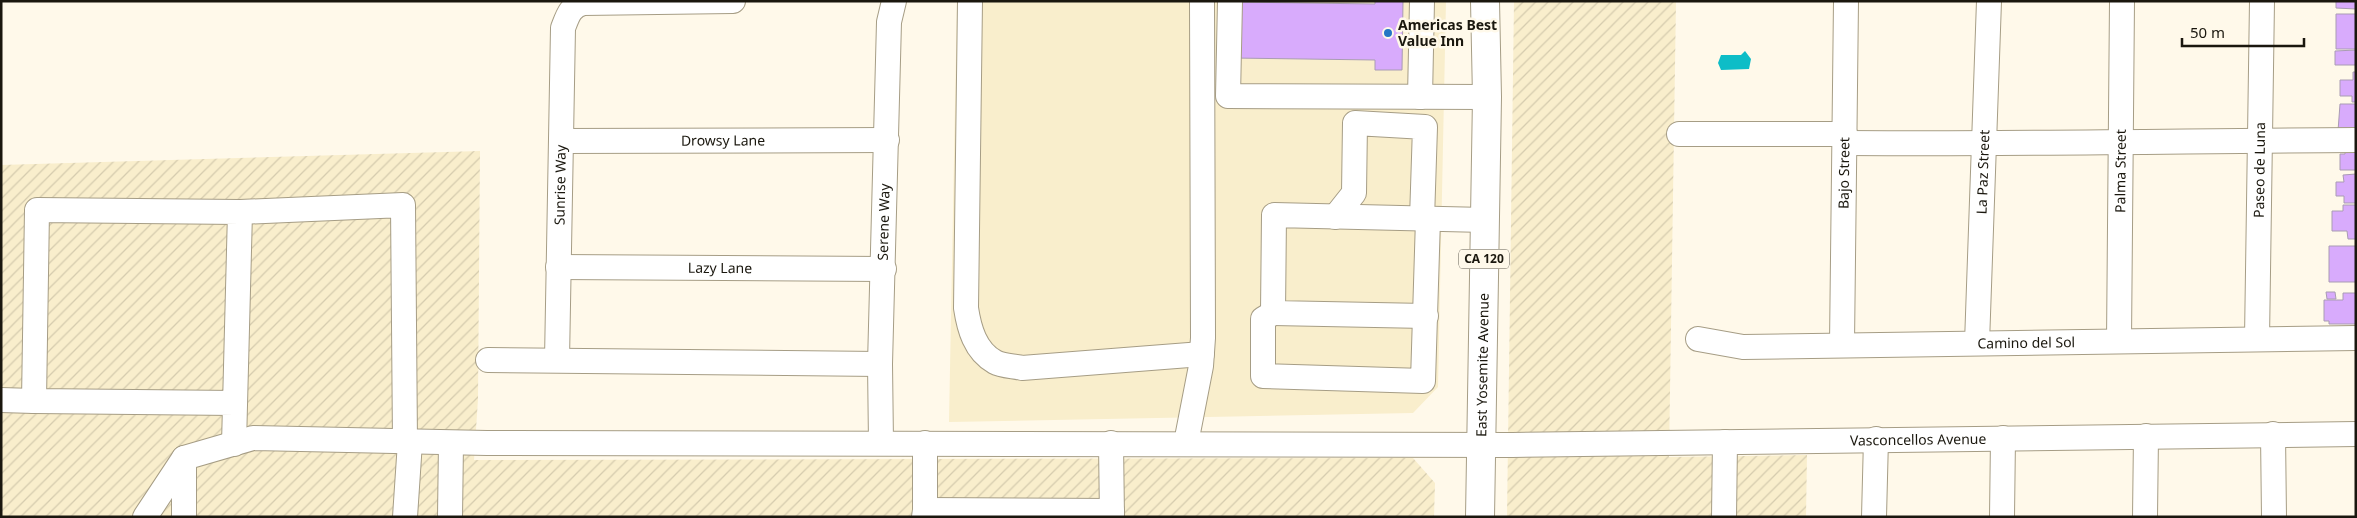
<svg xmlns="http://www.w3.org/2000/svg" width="2357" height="518" viewBox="0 0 2357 518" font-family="'Noto Sans',sans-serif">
  <defs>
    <pattern id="industrial-furrows" width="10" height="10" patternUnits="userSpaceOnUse" patternTransform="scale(1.25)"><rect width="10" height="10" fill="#f9eecc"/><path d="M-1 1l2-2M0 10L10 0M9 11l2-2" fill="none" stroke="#d5cbae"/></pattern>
  </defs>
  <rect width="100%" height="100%" fill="#fff9ea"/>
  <path fill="#f9eecc" d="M957,1H1446L1438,387L1413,413L949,422Z"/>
  <path fill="url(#industrial-furrows)" d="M1514,1H1676L1669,457L1807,455L1806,517H1507Z
    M480,151L478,399L474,460L1413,458L1435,483L1434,517H1V165Z"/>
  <path fill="#0ebdc7" d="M1745,51L1751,59L1749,69L1721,70L1718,63L1721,55H1741Z"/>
  <path fill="#d8abfc" stroke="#a99cb3" d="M1375,1H1403L1402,70H1375V60L1233,58L1234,2L1375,4Z
    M2336,1H2356V9L2336,8Z
    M2336,14H2356V49H2336Z
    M2356,50V65H2335V51Z
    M2353,72H2356V102H2352V96H2340V80H2353Z
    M2340,104H2356V130L2338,131Z
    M2345,147H2356V170H2340V154H2345Z
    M2356,174V203H2344V196H2336V182H2344L2343,175Z
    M2343,205H2356V239H2348L2347,231H2332V211H2343Z
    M2329,246H2356V282H2329Z
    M2326,292H2335L2336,299H2327Z
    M2343,293H2356V324H2329V321H2324V300H2343Z"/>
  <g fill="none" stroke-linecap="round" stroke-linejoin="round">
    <defs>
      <g id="minor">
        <path d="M970,1L966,308C969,328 975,351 995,362C1002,366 1014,366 1022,368L1202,354"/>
        <path d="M1230,1L1228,96L1487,97"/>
        <path d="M1420,97L1422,1"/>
        <path d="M1679,134H1845"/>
        <path id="s1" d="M561,141L887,140"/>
        <path d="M1845,143C2015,144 2186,141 2356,140"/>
        <path d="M240,212L403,205L405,442"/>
        <path d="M1335,217L1354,193L1355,123L1425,127L1422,219"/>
        <path id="s2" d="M558,267L884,269"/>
        <path d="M1273,313L1263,319V376L1423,381L1428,219"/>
        <path d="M1426,316L1273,313L1274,215L1485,220"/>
        <path id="s3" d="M1698,339L1743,347L2356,338"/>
        <path id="s4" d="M2257,339L2262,1"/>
        <path id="s5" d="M2119,341L2122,1"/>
        <path id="s6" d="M1977,343L1989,1"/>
        <path id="s7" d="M1842,344L1846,1"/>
        <path d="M488,360L880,364"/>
        <path id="s8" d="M557,360L563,28C568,15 570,7 583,3L733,1"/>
        <path d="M1,400L34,401"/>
        <path d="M2273,434L2274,517"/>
        <path id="s9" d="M881,443L880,364L889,22L894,1"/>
        <path d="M1111,443L1112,517"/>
        <path d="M1186,443L1201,366L1203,338L1202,1"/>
        <path d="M234,444L240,212L37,210L34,401L235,403"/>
        <path d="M925,510V443"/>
        <path d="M145,517L184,458"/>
        <path id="s10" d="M184,517V458L253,438L487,443L1512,445L2356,434"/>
        <path d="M405,517L410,442"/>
        <path d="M450,517L451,443"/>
        <path d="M924,517L925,510L1112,511"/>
        <path d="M1724,517L1725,442"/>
        <path d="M1874,517L1876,439"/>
        <path d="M2002,517L2003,438"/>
        <path d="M2145,517L2146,436"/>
      </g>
      <g id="major">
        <path id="s11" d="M1480,517L1487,97L1485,1"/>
      </g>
    </defs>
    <use href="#minor" stroke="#a69d85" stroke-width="26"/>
    <use href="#major" stroke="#a69d85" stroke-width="30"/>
    <use href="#minor" stroke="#fff" stroke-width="24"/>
    <use href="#major" stroke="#fff" stroke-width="28"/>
  </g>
  <circle fill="#2576c5" stroke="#fff9ea" stroke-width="2" cx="1388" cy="33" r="5"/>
  <g text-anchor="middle" stroke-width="5" stroke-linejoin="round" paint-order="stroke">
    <rect fill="#fff9ea" stroke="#5f5b50" stroke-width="1" x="1459" y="249.5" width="50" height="19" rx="4"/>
    <g font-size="12" font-weight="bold" fill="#1a170e">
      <text x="1484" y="263">CA 120</text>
    </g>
    <g font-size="14" font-weight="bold" fill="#1a170e" stroke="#fff9ea" text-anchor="start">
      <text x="1398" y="30">Americas Best<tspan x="1398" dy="16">Value Inn</tspan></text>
    </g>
    <g font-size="14" fill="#1a170e" stroke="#fff9ea">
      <text dy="5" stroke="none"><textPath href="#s1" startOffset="162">Drowsy Lane</textPath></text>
      <text dy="5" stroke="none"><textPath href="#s4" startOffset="169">Paseo de Luna</textPath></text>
      <text dy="5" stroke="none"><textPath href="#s5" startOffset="170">Palma Street</textPath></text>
      <text dy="5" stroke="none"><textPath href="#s6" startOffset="171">La Paz Street</textPath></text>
      <text dy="5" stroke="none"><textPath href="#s7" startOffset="171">Bajo Street</textPath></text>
      <text dy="5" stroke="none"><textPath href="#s8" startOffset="175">Sunrise Way</textPath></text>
      <text dy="5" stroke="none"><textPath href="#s9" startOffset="221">Serene Way</textPath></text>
      <text dy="5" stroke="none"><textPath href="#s2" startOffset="162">Lazy Lane</textPath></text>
      <text dy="5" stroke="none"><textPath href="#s3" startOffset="329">Camino del Sol</textPath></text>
      <text dy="5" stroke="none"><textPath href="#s11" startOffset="152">East Yosemite Avenue</textPath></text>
      <text dy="5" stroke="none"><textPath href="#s10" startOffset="1796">Vasconcellos Avenue</textPath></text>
    </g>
  </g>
  <rect width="2357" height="518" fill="none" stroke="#1a170e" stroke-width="5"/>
  <path d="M2182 38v8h122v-8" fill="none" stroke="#1a170e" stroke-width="2.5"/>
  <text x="2190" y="38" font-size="15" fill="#1a170e" stroke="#fff9ea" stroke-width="4" paint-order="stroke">50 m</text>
</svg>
